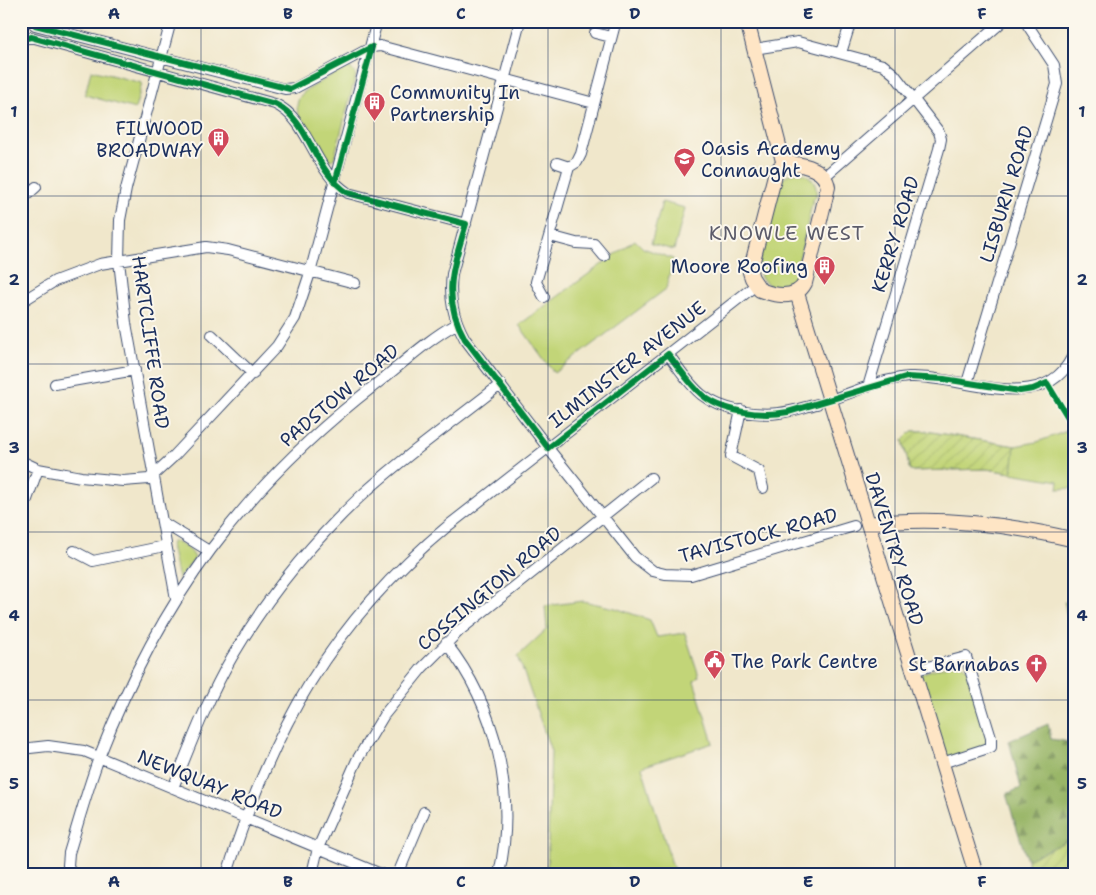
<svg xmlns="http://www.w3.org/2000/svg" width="1096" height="895" viewBox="0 0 1096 895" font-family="'Shantell Sans',sans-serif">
  <defs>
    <pattern id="forest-firs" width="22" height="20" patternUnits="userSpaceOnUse" patternTransform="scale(1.25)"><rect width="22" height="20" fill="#99b668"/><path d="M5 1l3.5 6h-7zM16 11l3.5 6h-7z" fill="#7c9459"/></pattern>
    <pattern id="garden-furrows" width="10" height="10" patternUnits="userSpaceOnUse" patternTransform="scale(1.25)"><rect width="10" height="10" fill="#c2d578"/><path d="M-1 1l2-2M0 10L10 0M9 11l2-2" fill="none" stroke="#a6b76a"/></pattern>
  </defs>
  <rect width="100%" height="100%" fill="#fbf7ec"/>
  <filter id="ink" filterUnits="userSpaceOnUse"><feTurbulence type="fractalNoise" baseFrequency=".02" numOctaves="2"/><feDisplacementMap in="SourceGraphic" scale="10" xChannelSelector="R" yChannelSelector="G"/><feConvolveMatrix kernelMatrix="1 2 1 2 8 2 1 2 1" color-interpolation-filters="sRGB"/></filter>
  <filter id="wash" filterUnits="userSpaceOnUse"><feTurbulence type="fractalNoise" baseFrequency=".0096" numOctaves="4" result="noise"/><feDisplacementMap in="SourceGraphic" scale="20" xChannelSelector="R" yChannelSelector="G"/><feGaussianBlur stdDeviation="1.12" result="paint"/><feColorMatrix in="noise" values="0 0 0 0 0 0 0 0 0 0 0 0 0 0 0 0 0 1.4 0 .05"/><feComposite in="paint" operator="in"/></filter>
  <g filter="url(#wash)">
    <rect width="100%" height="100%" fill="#f0e7cb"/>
    <path fill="#c2d578" stroke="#6e826b" d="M348,65L356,75L334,159L325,161L298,114C296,106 297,98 304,92Z
      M91,70L142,83L135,109L85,95Z
      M796,172C810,173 818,183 816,196L813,200L795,277L788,284L779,287L769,285L761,278L759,263L780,182L787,175Z
      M662,202L685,208L674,250L651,244Z
      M635,240L643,248L673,259L666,289L554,373L519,325Z
      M1075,428V488L1058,489L1059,481L987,469L910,471L903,440L912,431H925L1015,446L1037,442Z
      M173,541C182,543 192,550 195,558L178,579L171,545Z
      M583,601L615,608L650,620L657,637L685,633L699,676L694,681L713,743L642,767L675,874H547L551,751L518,656L547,629L545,606Z
      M1064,602L1075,604V661L1065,605Z
      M958,662L967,668L990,745L946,758L919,674Z"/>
    <path fill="url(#forest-firs)" stroke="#5a7263" d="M1048,724L1051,739L1075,743V839L1027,860L1006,794L1021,788L1009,741Z"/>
    <path fill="url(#garden-furrows)" stroke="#6e826b" d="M912,431H925L1015,446L1012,473L987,469L910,471L903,440Z
      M1071,839L1075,851V874H1031L1027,860Z"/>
  </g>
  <g filter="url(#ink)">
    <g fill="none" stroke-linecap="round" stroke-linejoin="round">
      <defs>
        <path id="street" d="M31,21L35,25L285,89L295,88L372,47L380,46L594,103
          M171,21L126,189L120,220L119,261L126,323L176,599
          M520,21L452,274C449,299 453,317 465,339L548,448L635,557L653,571L665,574L691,575L854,526
          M595,33L611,37
          M21,40L31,37L275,104C310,120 313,171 348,193L466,224
          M754,49L798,42L883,65L894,74L939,132L941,139L939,149L868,387
          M841,53L851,21
          M557,163L569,167
          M824,177L1003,21
          M21,200L36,187
          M550,236L576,243L594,244L604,256
          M544,297L536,282L569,167L577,162L581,154L614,28
          M21,302L55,281L100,264L206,247L228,250L355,283
          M212,335L253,374
          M668,354C679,368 689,385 702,395C721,410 756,416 779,413C792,412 804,407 817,404
          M967,383L1057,84L1054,65L1025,21
          M55,384L135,370
          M828,401C854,392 882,379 909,377C963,374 1049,421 1075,350
          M741,410L731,456L759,471L763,488
          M21,461L38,469L81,477L123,481L149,479L173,457L277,346L295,318L310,273L377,21
          M21,516L38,469
          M162,522L209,551
          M74,551L93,561L165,546
          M446,643C496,706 517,795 499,874
          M912,671L966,657L969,666L991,738V747L942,763
          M21,749L48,746L84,751L381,874
          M173,788C191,743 208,698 232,657C267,597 312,542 362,495C405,455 455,421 501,384
          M71,874L68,865L69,853C79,820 88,787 100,755C160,600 243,487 375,385C401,365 427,340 456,324
          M227,874C272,729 331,623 449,525L756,285
          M312,874L318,848L357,760L384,715L422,668L460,630L651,478
          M398,874L424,812"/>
        <path id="secondary" d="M747,21L784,165
          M790,163C805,165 825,169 828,187L805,283C796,300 776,296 760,290L752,278L750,272L775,175L779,168Z
          M797,293L976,874
          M868,524C937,516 1008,524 1075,540"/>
      </defs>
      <use href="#street" stroke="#3b4b6e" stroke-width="12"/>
      <use href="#secondary" stroke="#3b4b6e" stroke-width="16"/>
      <use href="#street" stroke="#fff" stroke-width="10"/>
      <use href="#secondary" stroke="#fee5c5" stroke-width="14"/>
      <defs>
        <path id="cycleway" d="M31,21L35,25L290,89L372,47
          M21,40L31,37L275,104C310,120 313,171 348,193L466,224C453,268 441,296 465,339L548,448L668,354C679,367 688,383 701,394C721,412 761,417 788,412L906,377L944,379L1020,391L1033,389L1047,383L1075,429
          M335,183L372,47"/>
      </defs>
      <use href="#cycleway" stroke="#fbf7ec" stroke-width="9"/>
      <use href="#cycleway" stroke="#00873e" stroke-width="6"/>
    </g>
  </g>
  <path fill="none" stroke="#1b2f5e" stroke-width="1" stroke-opacity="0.55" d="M201,21V874M374,21V874M548,21V874M721,21V874M895,21V874M21,196H1075M21,364H1075M21,532H1075M21,700H1075"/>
  <defs>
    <symbol id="building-pin" viewBox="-11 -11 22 30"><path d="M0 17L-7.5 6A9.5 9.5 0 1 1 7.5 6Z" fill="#d1495b" stroke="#fbf7ec"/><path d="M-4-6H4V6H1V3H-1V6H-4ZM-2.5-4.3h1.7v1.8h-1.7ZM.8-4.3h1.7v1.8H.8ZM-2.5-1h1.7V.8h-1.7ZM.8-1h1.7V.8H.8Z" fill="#fff"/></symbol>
    <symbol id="school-pin" viewBox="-11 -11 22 30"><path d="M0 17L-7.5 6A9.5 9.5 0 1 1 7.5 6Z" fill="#d1495b" stroke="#fbf7ec"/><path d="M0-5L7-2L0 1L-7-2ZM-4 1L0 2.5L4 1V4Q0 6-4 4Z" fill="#fff"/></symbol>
    <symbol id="civic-pin" viewBox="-11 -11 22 30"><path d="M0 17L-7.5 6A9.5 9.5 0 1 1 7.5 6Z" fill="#d1495b" stroke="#fbf7ec"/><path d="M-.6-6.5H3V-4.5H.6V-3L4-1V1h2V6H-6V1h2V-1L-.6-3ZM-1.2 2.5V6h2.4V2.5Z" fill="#fff"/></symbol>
    <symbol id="church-pin" viewBox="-11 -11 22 30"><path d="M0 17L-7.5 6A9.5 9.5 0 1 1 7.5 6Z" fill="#d1495b" stroke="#fbf7ec"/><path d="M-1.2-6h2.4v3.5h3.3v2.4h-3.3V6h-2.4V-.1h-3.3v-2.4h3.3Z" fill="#fff"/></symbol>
  </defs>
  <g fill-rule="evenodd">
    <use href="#building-pin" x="362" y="90" width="25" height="34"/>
    <use href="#building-pin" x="206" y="126" width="25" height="34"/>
    <use href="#school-pin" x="672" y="146" width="25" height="34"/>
    <use href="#building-pin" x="812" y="254" width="25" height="34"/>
    <use href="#civic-pin" x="702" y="648" width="25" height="34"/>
    <use href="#church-pin" x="1024" y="652" width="25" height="34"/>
  </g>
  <g text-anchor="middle" stroke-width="4" stroke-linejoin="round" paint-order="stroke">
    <g font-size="19" fill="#1b2f5e" stroke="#fbf7ec" text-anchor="start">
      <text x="390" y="99">Community In<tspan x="390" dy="22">Partnership</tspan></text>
      <text x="203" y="135" text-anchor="end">FILWOOD<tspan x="203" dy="22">BROADWAY</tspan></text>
      <text x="701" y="155">Oasis Academy<tspan x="701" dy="22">Connaught</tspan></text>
      <text x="808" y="273" text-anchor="end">Moore Roofing</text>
      <text x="731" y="668">The Park Centre</text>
      <text x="1020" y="671" text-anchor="end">St Barnabas</text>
    </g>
    <g font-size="19" fill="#1b2f5e" stroke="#fbf7ec">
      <text transform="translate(1006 194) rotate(-73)" y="7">LISBURN ROAD</text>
      <text transform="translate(895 234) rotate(-73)" y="7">KERRY ROAD</text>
      <text transform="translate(151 342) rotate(82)" y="7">HARTCLIFFE ROAD</text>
      <text transform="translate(627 364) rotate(-38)" y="7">ILMINSTER AVENUE</text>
      <text transform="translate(339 395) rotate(-40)" y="7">PADSTOW ROAD</text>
      <text transform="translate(758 535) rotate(-15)" y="7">TAVISTOCK ROAD</text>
      <text transform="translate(895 549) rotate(73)" y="7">DAVENTRY ROAD</text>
      <text transform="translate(489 588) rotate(-40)" y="7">COSSINGTON ROAD</text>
      <text transform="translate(210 784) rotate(22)" y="7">NEWQUAY ROAD</text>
    </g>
    <g font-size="20" letter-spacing="1" fill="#5c5c6a" stroke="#fbf7ec">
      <text x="787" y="240">KNOWLE WEST</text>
    </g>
  </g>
  <rect width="1096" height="895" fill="none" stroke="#fbf7ec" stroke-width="55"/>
  <rect x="28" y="28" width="1040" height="840" fill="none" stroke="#1b2f5e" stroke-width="2"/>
  <g font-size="16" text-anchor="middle" font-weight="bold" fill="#1b2f5e">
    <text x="114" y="19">A</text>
    <text x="288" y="19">B</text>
    <text x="461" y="19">C</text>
    <text x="635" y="19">D</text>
    <text x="808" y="19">E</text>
    <text x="982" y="19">F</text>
    <text x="14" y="117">1</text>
    <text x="1082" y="117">1</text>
    <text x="14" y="285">2</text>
    <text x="1082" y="285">2</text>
    <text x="14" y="453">3</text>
    <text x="1082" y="453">3</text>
    <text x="14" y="621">4</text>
    <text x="1082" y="621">4</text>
    <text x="14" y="789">5</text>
    <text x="1082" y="789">5</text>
    <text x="114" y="887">A</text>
    <text x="288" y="887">B</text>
    <text x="461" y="887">C</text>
    <text x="635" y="887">D</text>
    <text x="808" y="887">E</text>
    <text x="982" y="887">F</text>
  </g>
</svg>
